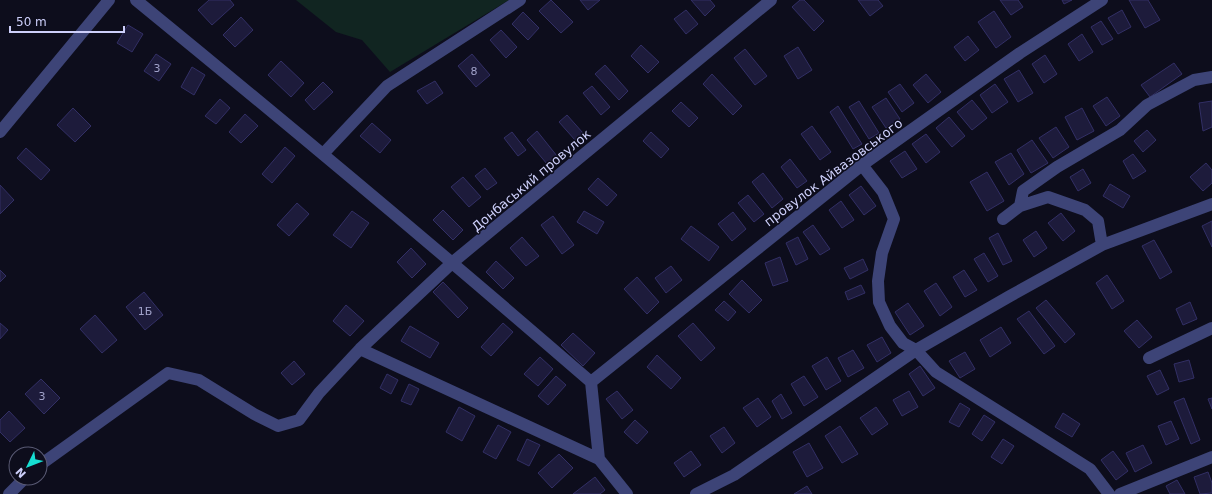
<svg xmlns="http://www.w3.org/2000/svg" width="1212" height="494" viewBox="0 0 1212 494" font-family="'DejaVu Sans',sans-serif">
  <rect width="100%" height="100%" fill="#0d0d1c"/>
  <path fill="#112521" d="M296,0H509L390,72L362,40L336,32Z"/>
  <path fill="#1d1b3b" stroke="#322f65" d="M209,0H230L234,5L212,25L198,10Z
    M551,0L573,22L561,33L539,11Z
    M580,0H600L588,10Z
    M691,0H710L715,6L705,16Z
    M800,0H804L824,21L814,31L792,7Z
    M858,0H878L883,6L870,16Z
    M1000,0H1018L1023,7L1011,15Z
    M1062,0H1072L1064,4Z
    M1129,0H1148L1160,20L1145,28Z
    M686,10L698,24L686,34L674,19Z
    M1122,10L1131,27L1118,34L1108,18Z
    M994,11L1011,37L996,48L978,22Z
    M523,12L539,28L528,40L512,24Z
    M241,17L253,30L235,47L223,35Z
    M1101,21L1113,39L1102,45L1091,27Z
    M128,25L143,34L132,52L117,43Z
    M501,30L517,47L506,58L490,40Z
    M1082,34L1093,52L1079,61L1068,44Z
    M968,36L979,50L965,61L954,47Z
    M641,45L659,62L648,73L631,56Z
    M798,47L812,70L798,79L784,56Z
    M745,49L767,76L755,85L734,58Z
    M156,54L171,64L159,81L144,71Z
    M472,54L490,75L476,87L458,66Z
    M1045,55L1057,74L1044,83L1032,64Z
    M281,61L304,83L291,97L268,75Z
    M1174,63L1182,74L1150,97L1141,85Z
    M605,65L628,91L619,100L595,74Z
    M192,67L205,75L194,95L181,87Z
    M1019,70L1033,93L1018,102L1004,79Z
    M712,74L742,106L733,115L703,84Z
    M926,74L941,92L928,103L913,85Z
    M435,81L443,93L427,104L417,91Z
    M323,82L333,92L314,110L305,100Z
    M900,84L914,103L902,112L888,92Z
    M995,84L1008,102L992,113L980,95Z
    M592,86L610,107L601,115L583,93Z
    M1107,97L1120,116L1106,126L1093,106Z
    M886,98L900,119L886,128L872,107Z
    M220,99L230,108L216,124L205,116Z
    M972,100L987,118L972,130L957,112Z
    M859,101L879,133L869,139L849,107Z
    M1212,101V127L1203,131L1199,103Z
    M681,102L698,118L689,127L672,111Z
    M838,106L862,144L853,149L830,112Z
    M73,108L91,126L75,142L57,125Z
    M1082,108L1094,131L1077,140L1065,117Z
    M245,114L258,126L241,143L229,132Z
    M567,115L583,133L575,140L559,122Z
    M949,117L965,136L952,147L936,128Z
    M372,123L391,140L380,153L360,136Z
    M812,126L831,152L820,160L801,134Z
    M1056,127L1069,147L1053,158L1039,138Z
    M1147,130L1156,140L1143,152L1134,141Z
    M537,131L557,156L547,164L527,140Z
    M512,132L526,150L518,156L504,138Z
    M651,132L669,149L661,158L643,141Z
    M926,134L940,152L926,163L912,144Z
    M1032,140L1048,163L1031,173L1017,150Z
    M285,147L295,156L272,183L262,174Z
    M26,148L50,170L41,180L17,158Z
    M905,151L917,169L902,178L890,161Z
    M1011,153L1024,174L1009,185L995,162Z
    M1133,154L1146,171L1133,179L1123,161Z
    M790,159L807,181L797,188L781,167Z
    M1206,163L1212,170V183L1203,191L1190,177Z
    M485,168L497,183L487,190L475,176Z
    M1083,169L1091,183L1078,191L1070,177Z
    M987,172L1004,201L987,211L970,182Z
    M763,173L783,199L772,208L752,182Z
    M463,177L481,197L469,207L451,187Z
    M598,178L617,195L607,206L588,189Z
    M1110,184L1130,196L1123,208L1103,196Z
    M0,185L14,200L0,214Z
    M861,186L876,206L864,215L849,195Z
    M748,195L764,214L754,222L738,203Z
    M841,201L854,220L842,228L829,210Z
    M297,203L309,214L289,236L277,225Z
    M443,210L463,230L453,240L433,220Z
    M352,211L369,223L351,248L333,235Z
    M584,211L604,222L597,234L577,222Z
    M733,212L746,229L732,241L718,224Z
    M1061,213L1075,231L1063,241L1048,223Z
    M553,216L574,245L562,254L541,225Z
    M1212,221V247L1202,226Z
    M813,225L830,249L820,255L803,232Z
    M691,226L719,247L709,261L681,239Z
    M1036,231L1047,248L1034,257L1023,240Z
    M998,233L1012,261L1003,265L989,238Z
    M522,237L539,256L526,266L510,248Z
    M798,237L808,259L796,265L786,243Z
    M1154,240L1172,272L1160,279L1142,246Z
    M411,248L426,264L412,278L397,262Z
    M984,253L998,276L988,282L974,259Z
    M780,257L788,281L773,286L765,263Z
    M863,259L868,270L850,279L844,268Z
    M496,261L514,278L503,289L486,272Z
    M671,266L682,280L666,293L655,278Z
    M0,270L6,276L0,282Z
    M964,270L977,290L965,297L953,277Z
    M1107,275L1124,301L1112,309L1096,283Z
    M637,277L659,302L647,314L624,289Z
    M742,280L762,300L749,313L729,294Z
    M443,282L468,308L458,318L433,292Z
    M936,283L952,307L940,316L924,291Z
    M861,285L865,293L848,300L845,292Z
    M144,292L163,315L145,330L126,307Z
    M1046,300L1075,334L1065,343L1036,308Z
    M724,301L736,312L728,321L715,310Z
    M1190,302L1197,319L1183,325L1176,309Z
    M908,303L924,326L910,335L895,312Z
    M346,305L364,321L350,336L333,321Z
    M1029,311L1055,346L1044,354L1017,319Z
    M95,315L117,340L102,353L80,329Z
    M1137,320L1152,337L1139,348L1124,331Z
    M0,323L8,330L0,339Z
    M503,323L513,332L491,356L481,347Z
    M693,323L715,348L701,361L678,336Z
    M410,326L439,343L430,358L401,341Z
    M1001,327L1011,343L990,357L980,340Z
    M573,333L595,353L583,366L561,345Z
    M882,337L891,353L877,362L867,345Z
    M853,350L864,368L848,377L838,358Z
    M965,352L975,369L960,378L949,361Z
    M657,355L681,378L671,389L647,367Z
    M540,357L553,369L538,386L524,374Z
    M827,357L841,381L826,390L812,366Z
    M1189,360L1194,378L1179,382L1174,364Z
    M294,361L305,374L292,385L281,373Z
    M920,366L935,388L923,396L909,374Z
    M1160,370L1169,389L1157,395L1147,376Z
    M387,374L398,380L391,394L380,388Z
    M556,376L566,385L548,405L538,396Z
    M804,376L818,397L804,406L791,384Z
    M41,379L60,398L44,414L25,394Z
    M409,384L419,389L411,405L401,401Z
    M617,391L633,410L622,419L606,399Z
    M909,391L918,407L902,416L893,400Z
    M781,394L792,413L782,419L772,401Z
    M758,398L771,417L757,427L743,408Z
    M1184,398L1200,440L1191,444L1174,402Z
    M1212,398V409L1208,399Z
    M960,403L970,409L959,427L949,422Z
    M459,407L475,416L462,441L446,432Z
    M876,407L888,424L872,435L860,418Z
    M9,411L25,428L10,442L0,432V420Z
    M1063,413L1080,424L1072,437L1055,427Z
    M984,415L995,422L982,441L972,434Z
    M635,420L648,432L637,444L624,432Z
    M1171,421L1179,439L1166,445L1158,426Z
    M498,425L511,432L496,459L483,452Z
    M840,426L858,454L842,463L825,436Z
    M724,427L735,443L722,453L710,436Z
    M527,439L540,445L529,466L517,460Z
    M1003,439L1014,446L1002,464L991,457Z
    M809,443L823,468L807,477L793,452Z
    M1143,445L1152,463L1135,472L1126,453Z
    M691,451L701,465L684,477L674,463Z
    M1113,451L1128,471L1116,480L1101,460Z
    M559,454L573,468L552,488L538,473Z
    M1208,472L1212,483V493L1200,494L1194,477Z
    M595,477L605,490L600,494H573Z
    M1177,480L1185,494H1170L1166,486Z
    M807,486L812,494H794Z"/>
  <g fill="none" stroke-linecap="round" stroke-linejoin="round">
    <path stroke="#3d4477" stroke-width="12" d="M136,0C289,125 441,252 591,382L599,459L627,494
      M0,132L109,0
      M323,154L387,86L520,0
      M862,165L883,192L894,219L882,253L878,281L879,302L890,326L903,343L916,350L936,372L1090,469L1109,494
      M1020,206L1023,191L1057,167L1120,130L1147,105L1194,80L1212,77
      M1003,219L1020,206L1048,197L1085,210L1098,221L1102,245
      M360,349L599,459
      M1149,358L1212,328
      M591,382L862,165L1020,53L1102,0
      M40,465L168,373L199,380L254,414L278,426L299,420L319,393L360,349L453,262L771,0
      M9,494L25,478
      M696,494L734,475L916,350L1010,296L1102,245L1212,204
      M1120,494L1212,457"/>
  </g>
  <g text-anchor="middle" stroke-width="3" stroke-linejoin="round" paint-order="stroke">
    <g font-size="11" fill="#a1a2ca">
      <text x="157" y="72">3</text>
      <text x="474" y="75">8</text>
      <text x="145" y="315">1Б</text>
      <text x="42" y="400">3</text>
    </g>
    <g font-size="13" fill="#cdcffa" stroke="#0d0d1c">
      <text transform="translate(833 172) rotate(-37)" y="5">провулок Айвазовського</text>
      <text transform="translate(531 180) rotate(-40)" y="5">Донбаський провулок</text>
    </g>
  </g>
  <g transform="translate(28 466) rotate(227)"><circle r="19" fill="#0d0d1c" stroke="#5a5b75"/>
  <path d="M0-3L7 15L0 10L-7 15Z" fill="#16ded2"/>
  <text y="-6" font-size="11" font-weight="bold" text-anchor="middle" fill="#cdcffa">N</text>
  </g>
  <path d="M10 26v6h114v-6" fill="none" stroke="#cdcffa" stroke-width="2"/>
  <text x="16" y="26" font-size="12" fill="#cdcffa" stroke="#0d0d1c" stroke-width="3" paint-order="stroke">50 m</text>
</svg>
